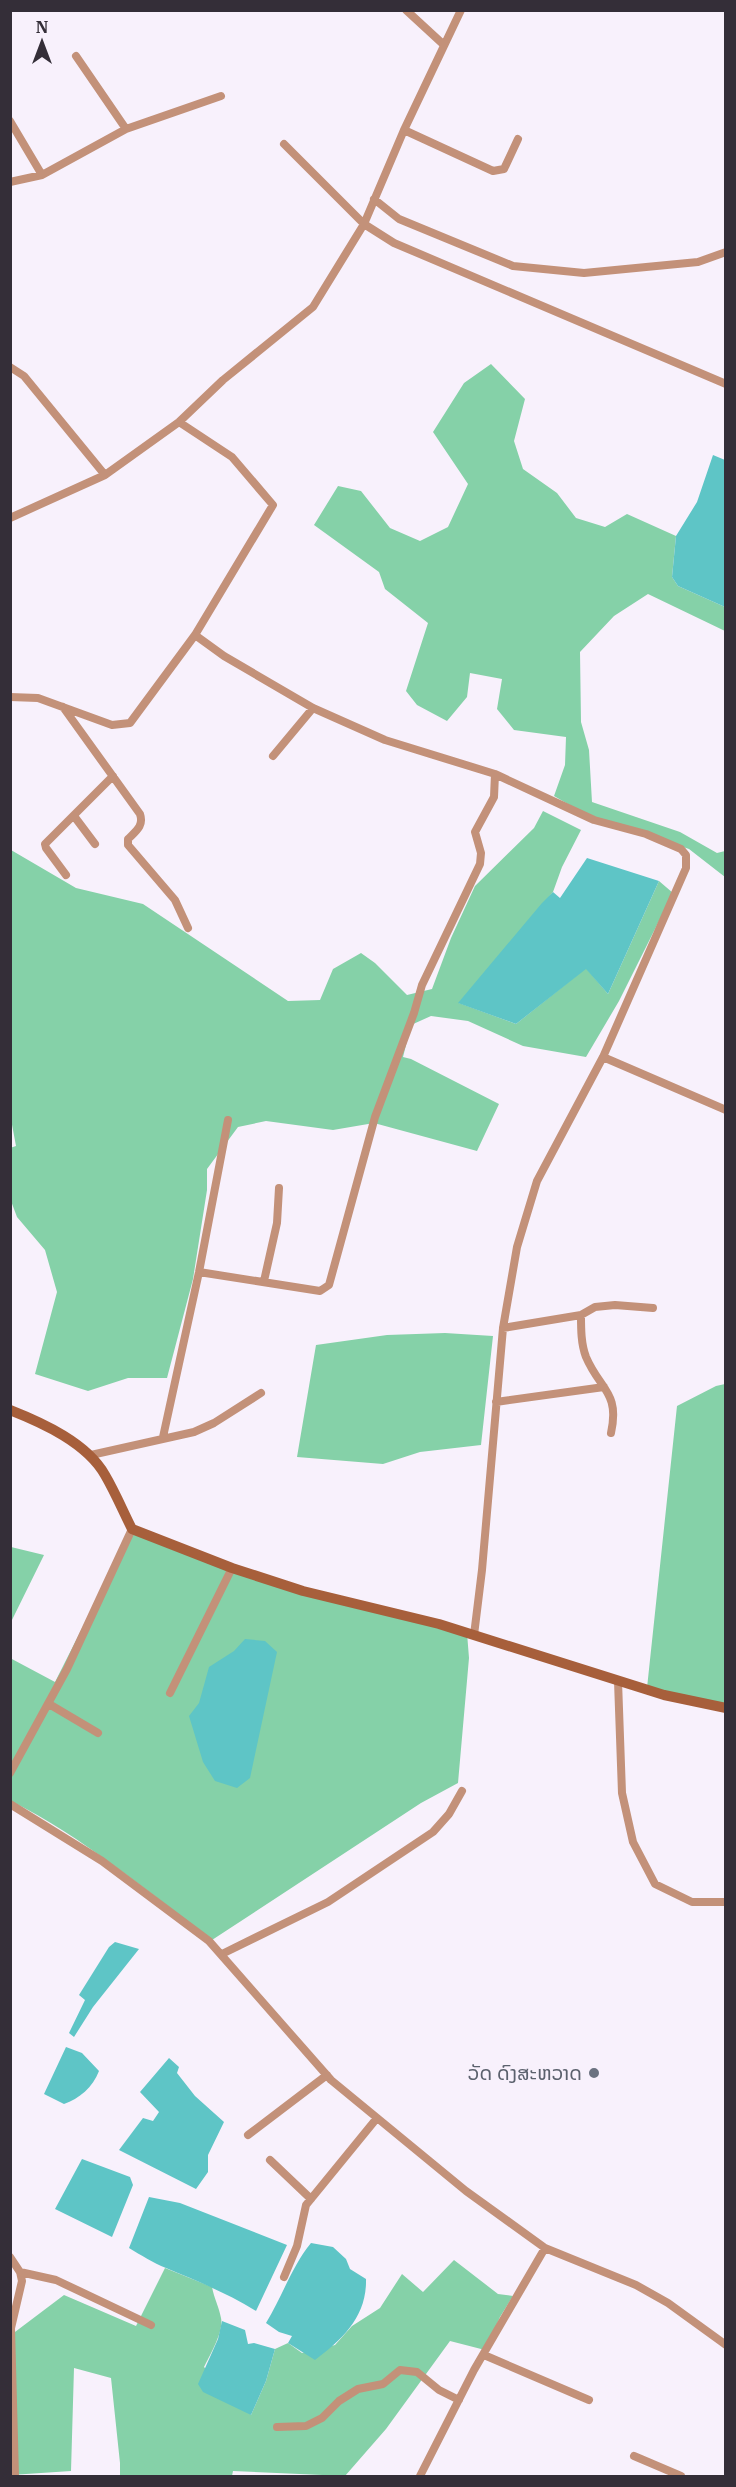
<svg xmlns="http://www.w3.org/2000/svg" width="736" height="2487" viewBox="0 0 736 2487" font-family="'IBM Plex Serif','Noto Sans Lao',serif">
  <rect width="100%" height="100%" fill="#f8f1fc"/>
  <path fill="#85d1a8" d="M491,364L525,399L514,441L523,469L557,493L576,518L605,527L627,514L676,536L672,577L678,586L725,607V631L648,594L614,616L580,652L581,722L589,750L592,802L680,832L717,853L725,851V877L689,849L585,814L554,796L565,765L566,737L514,730L497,709L502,679L470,673L467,697L447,721L417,705L406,691L428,623L385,589L379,572L314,525L338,486L361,491L390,528L420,541L448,527L468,484L433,432L464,383Z
    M543,811L581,830L562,867L553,892L459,1003L516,1024L586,968L608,994L659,881L673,893L619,1001L586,1057L523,1046L468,1021L431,1016L411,1025L403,1057L411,1059L499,1104L477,1151L374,1123L333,1130L266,1121L238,1127L207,1169V1190L193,1279L167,1378H128L88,1391L35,1374L57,1292L45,1250L17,1217L11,1201L10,1148L16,1146L10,1114L11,850L76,888L143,904L288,1001L320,1000L333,969L361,953L375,963L407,995L432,989L451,938L475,886L534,828Z
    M445,1333L493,1336L481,1445L420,1452L383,1464L297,1457L316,1345L387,1335Z
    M725,1384V1708L647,1688L677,1406L716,1386Z
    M133,1527L305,1590L467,1633L469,1658L458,1783L421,1803L212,1940C147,1891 83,1837 11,1801L10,1658L55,1682Z
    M11,1547L44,1555L11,1622L10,1547Z
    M454,2260L498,2294L513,2296L500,2317L485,2350L450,2341L386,2429L345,2476L233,2471L232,2476H120V2463L111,2378L74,2368L71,2471L11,2475L14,2406L11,2335L64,2295L136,2326L165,2268L212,2287C214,2298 219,2307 221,2318C224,2331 210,2355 204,2367L251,2415L266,2381L275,2349L288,2343L302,2353L335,2345L352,2326L380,2308L402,2274L423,2292Z"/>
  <path fill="#5ec5c6" d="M713,455L725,460V607L678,586L672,577L676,536L697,502Z
    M587,858L659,881L608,994L586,969L516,1024L458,1003L542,903L553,892L560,898Z
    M245,1639L265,1641L277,1652L250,1778L237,1788L215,1781L203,1762L189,1716L199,1703L209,1667L234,1651Z
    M115,1942L139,1949L93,2007L74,2037L69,2033L85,2000L79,1995L109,1947Z
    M66,2047L82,2053L99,2071C93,2087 79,2099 64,2104L44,2094Z
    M169,2058L179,2067L177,2073L195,2096L224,2122L208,2155V2172L196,2189L119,2150L143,2118L153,2121L159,2112L140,2092Z
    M82,2159L130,2177L133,2185L112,2237L55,2209Z
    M149,2197L180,2203L287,2245L256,2311C227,2293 197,2281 166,2268C153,2263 141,2255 129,2248Z
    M311,2243L333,2247L346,2259L350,2269L366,2279C367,2316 343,2339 315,2360L288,2343L292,2336L279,2332L266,2323C282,2297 292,2266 311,2243Z
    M222,2321L245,2330L248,2344L254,2343L275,2349L266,2381L251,2415L203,2392L198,2384L218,2339Z"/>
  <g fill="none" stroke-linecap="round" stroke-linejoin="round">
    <path stroke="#c39179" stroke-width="8" d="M406,10L444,45
      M76,56L126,129
      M10,121L42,175
      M404,130L493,171L504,169L518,139
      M284,144L364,224L394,243L726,384
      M10,182L42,175L126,129L221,96
      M374,199L399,219L513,266L584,273L698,262L726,252
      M10,367L24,376L105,475
      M10,518L105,475L179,422L223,380L313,307L364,224L404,130L461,10
      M195,635L224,656L313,708L385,740L495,774L594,820L646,834L681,849L686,855V868L603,1057L537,1181L517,1247L503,1328L482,1570L474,1635
      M10,697L38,698L112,725L130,723L195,635L273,505L232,457L179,422
      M63,707L140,814C144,826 136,831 128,839V845L175,900L188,928
      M273,756L313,708
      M74,816L95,844
      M66,875L46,848L45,844L113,776
      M603,1057L726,1110
      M199,1272L320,1291L329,1285L375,1117L414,1013L422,985L480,864L481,853L475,832L494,797L495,774
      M264,1281L277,1223L279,1188
      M581,1315C581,1329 581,1344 586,1357C600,1390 620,1392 611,1433
      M503,1328L581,1315L595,1307L615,1305L653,1308
      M496,1402L604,1387
      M163,1437L199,1272L228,1120
      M91,1455L194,1432L214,1423L261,1393
      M618,1681L622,1793L633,1842L655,1884L692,1902H726
      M170,1693L232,1568
      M49,1704L98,1733
      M10,1773L67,1669L132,1529
      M10,1804L102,1861L209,1941L331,2080L466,2191L545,2248L636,2285L668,2303L726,2345
      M222,1954L328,1902L433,1832L449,1814L462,1791
      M248,2135L327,2075
      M270,2160L311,2199
      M10,2257L20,2272L22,2281L11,2328L15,2476
      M20,2272L56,2280L151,2325
      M284,2277L297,2246L306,2205L377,2118
      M484,2355L589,2400
      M277,2427L306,2426L322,2418L339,2401L358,2389L383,2384L400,2370L417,2372L439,2390L459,2400
      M634,2456L681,2476
      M420,2476L474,2370L545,2248"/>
    <path stroke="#a75f3b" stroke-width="10" d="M10,1410C43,1423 87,1443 105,1475C115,1492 123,1511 132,1529L232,1568L303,1591L439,1624L664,1695L726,1708"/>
  </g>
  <circle fill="#6b7280" stroke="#f8f1fc" stroke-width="2" cx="594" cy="2073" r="6"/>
  <g text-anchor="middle" stroke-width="4.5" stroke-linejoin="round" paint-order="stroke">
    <g font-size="20" fill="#5b616d" stroke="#f8f1fc" text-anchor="end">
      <text x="582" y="2080">ວັດ ດົງສະຫວາດ</text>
    </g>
  </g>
  <rect width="736" height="2487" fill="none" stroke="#342e38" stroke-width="24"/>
  <g transform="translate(42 42)" stroke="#f8f1fc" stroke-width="4.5" paint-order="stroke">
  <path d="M0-4.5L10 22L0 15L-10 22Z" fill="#342e38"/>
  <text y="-9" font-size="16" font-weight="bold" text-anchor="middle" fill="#342e38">N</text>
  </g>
</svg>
